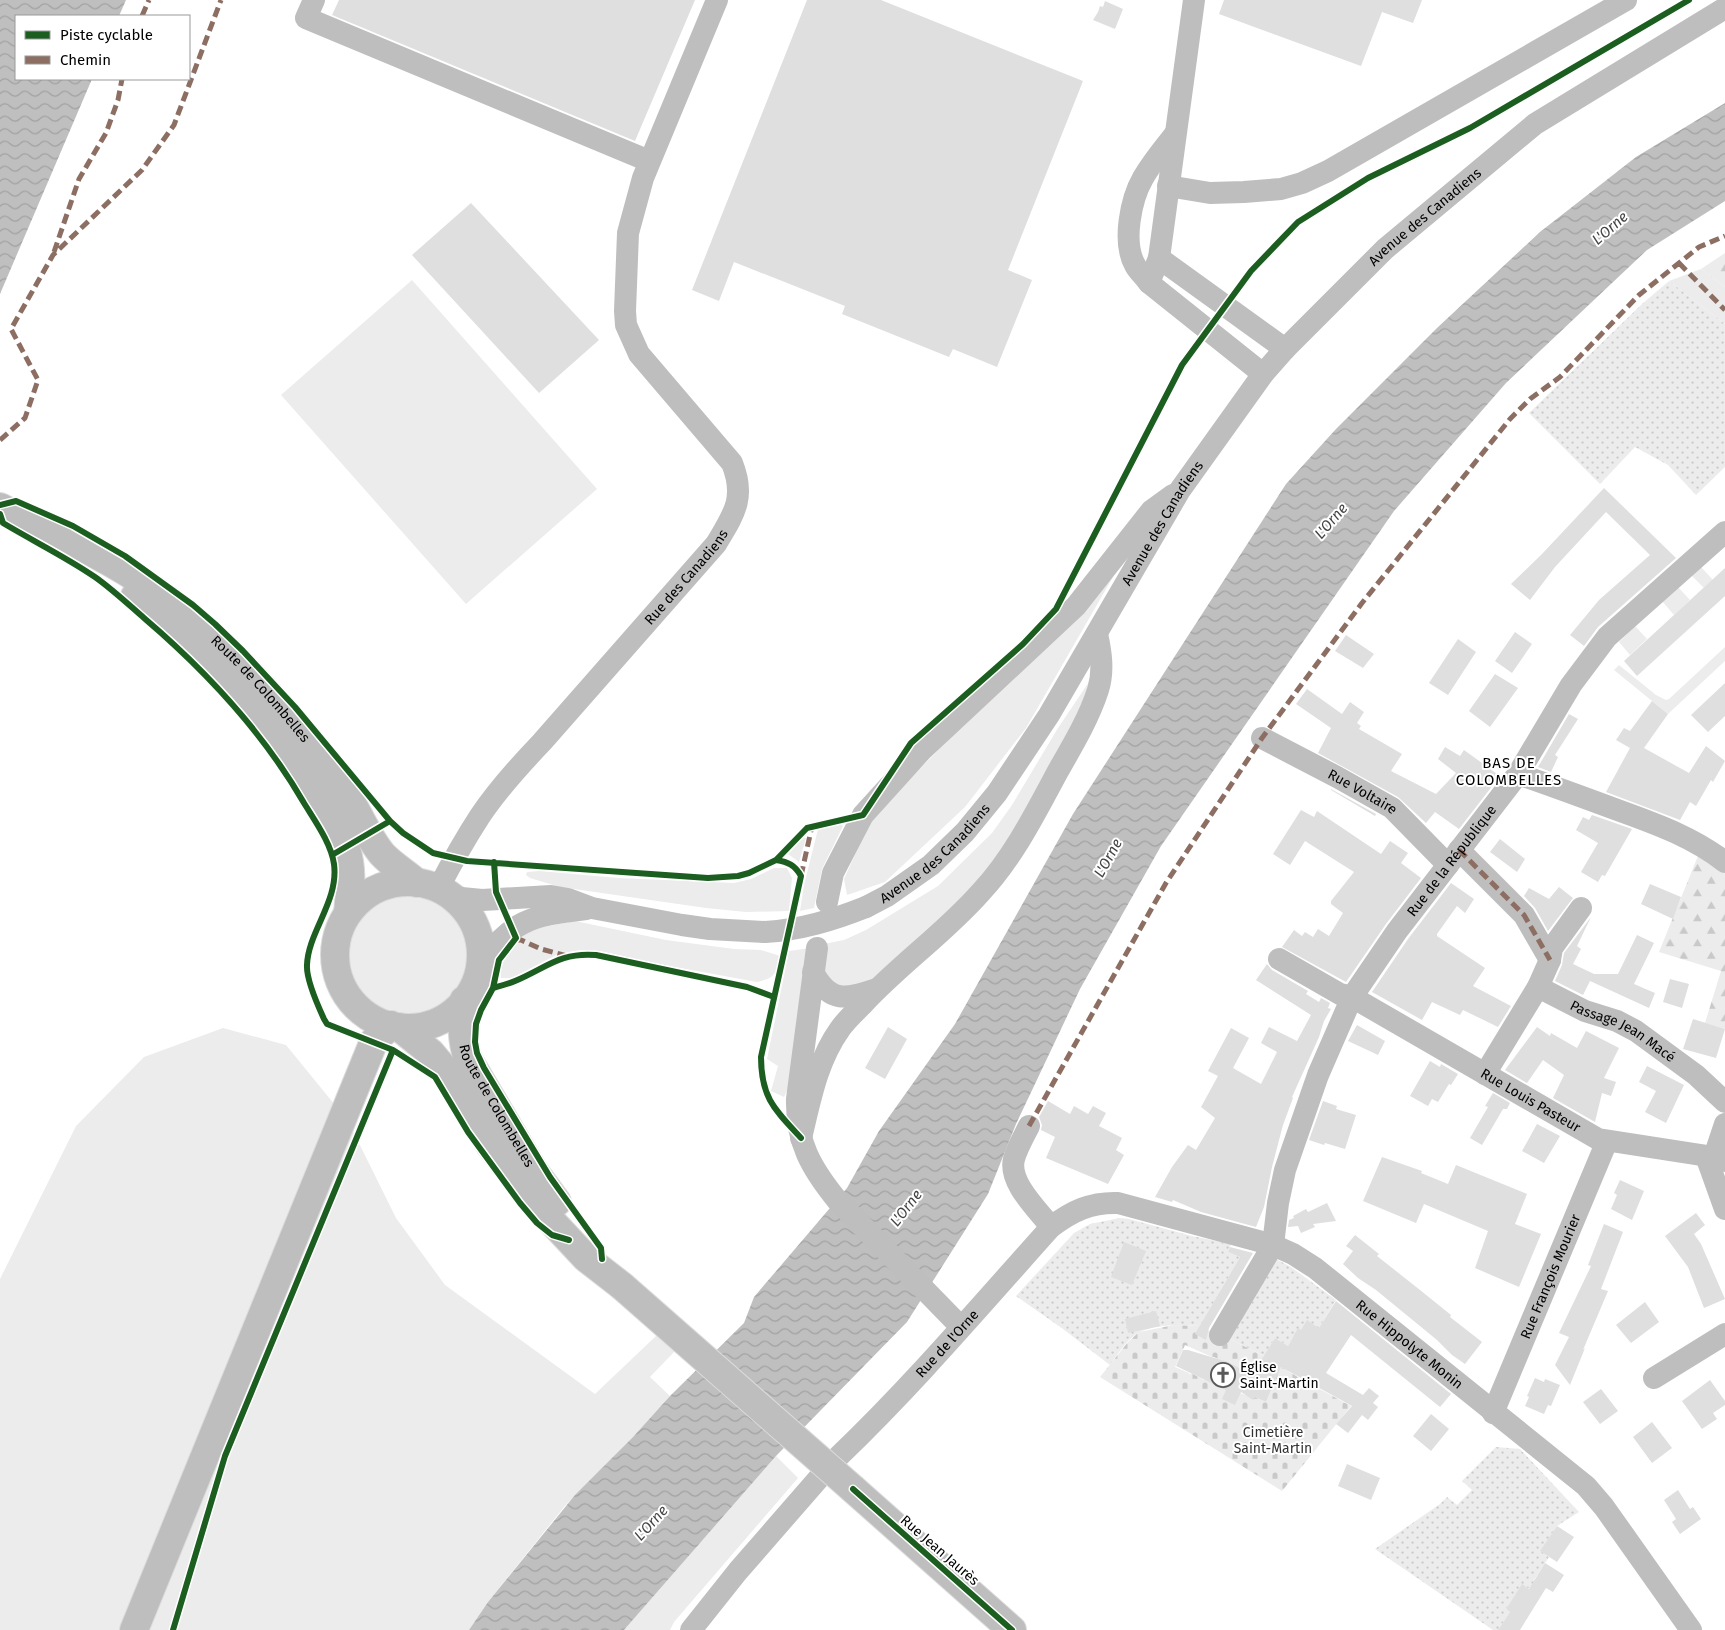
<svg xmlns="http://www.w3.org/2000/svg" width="1725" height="1630" viewBox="0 0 1725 1630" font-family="'Fira Sans',sans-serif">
  <defs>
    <pattern id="forest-firs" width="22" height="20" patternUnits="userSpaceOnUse" patternTransform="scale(1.25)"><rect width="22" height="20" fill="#ececec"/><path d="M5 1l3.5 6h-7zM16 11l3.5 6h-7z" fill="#c9c9c9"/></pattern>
    <pattern id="cemetery-stones" width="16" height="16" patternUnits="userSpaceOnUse" patternTransform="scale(1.25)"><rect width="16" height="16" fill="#ececec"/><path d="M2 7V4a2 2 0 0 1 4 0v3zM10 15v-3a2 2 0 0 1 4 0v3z" fill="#c9c9c9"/></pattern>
    <pattern id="garden-dots" width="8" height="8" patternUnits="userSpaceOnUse" patternTransform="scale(1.25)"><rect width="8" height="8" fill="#ececec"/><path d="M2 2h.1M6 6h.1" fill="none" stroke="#c9c9c9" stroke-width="1.8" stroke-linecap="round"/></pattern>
    <pattern id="water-waves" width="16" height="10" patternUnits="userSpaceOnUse" patternTransform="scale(1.25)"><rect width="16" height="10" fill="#bfbfbf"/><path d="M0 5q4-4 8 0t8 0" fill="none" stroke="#a2a2a2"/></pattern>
  </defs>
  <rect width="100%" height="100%" fill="#fff"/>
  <path fill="#ececec" d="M1701,269L1725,287V324L1669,281Z
    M412,280L597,489L466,604L281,395Z
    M1701,567L1713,580L1704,588L1691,575Z
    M1117,570L1026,728L965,807L885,882L847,895L844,879L872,817Z
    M1678,587L1690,600L1674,615L1662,601Z
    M1635,626L1647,639L1630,655L1619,642Z
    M1725,647V661L1668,714L1614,670L1619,665L1656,695L1666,700L1669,699Z
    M1091,679L1089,693L1021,824L978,885L876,979L850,990L827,983L822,973L824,944L844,940L866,930L938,886L992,833L1012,805L1058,728Z
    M839,824L843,826L822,869L814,908L800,911L804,885L817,833L818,830Z
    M802,838H806L799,862L788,854Z
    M774,868H787L792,878L789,911L746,912L706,908L560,887L530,878L526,875L527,872L539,871L619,878L734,883L751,879Z
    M345 956a62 62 0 1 1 124 0a62 62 0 1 1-124 0Z
    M575,921L666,940L734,949L761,950L780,956C776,973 776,978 757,982L659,964L600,951L580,950L558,954L518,975L511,978H501C496,960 519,947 523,931Z
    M810,948L792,1080L784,1097L771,1091L778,1066L767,1059L789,951Z
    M223,1028L286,1045L348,1121L396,1218L445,1285L595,1394L656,1336L674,1317L691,1330L674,1352L650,1377L670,1396L633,1437L564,1507L488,1602L469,1630H0V1279L76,1126L144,1057Z
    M776,1456L798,1478L674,1622L670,1630H624Z"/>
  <path fill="url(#forest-firs)" d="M1725,253V287L1701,269Z
    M1700,851L1725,870V1029L1705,1023L1721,971L1659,952Z"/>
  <path fill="url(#cemetery-stones)" fill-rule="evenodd" d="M1174,1325L1200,1326V1327L1228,1338L1264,1356L1301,1379L1351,1406L1282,1491L1100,1377L1128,1342L1139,1332ZM1185,1345L1212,1357H1214L1273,1386L1266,1402L1255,1397L1252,1399L1251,1397L1240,1393L1235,1404L1228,1387L1205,1379L1204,1380L1191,1373L1190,1375L1189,1373L1175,1367Z"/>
  <path fill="url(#garden-dots)" d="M1669,281L1725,324V467L1696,495L1668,465L1635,447L1600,484L1529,413L1642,304Z
    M1120,1218L1129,1219L1192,1236L1231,1244L1228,1252L1240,1257L1200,1326C1181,1325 1160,1324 1142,1331C1129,1336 1118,1354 1110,1365L1063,1329L1016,1296L1074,1233L1090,1224Z
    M1274,1258L1291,1267L1336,1300L1318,1330L1316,1326L1308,1321L1302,1331L1298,1329L1288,1346L1275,1338L1264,1356L1228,1338Z
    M1496,1447L1520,1449L1579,1512L1557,1526L1541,1551L1549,1557L1534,1580L1535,1581L1530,1589L1522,1585L1506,1609L1510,1612L1498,1630H1493L1375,1549L1440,1504L1447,1497L1457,1505L1472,1490L1462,1481Z"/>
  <path fill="url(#water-waves)" d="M0,0H126L119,16H16V79H92L0,294Z
    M1725,103V201L1647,250L1506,383L1394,511L1161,846L1080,989L1016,1124L988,1194L907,1322L776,1456L624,1630H469L488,1602L575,1495L633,1437L670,1396L744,1323L754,1297L847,1188L879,1131L955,1024L1073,814L1286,484L1336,429L1437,328L1540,232L1636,157Z"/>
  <path fill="#dfdfdf" d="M339,0H695L635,141L332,15Z
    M807,0H881L1083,81L1008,270L1032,280L997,367L953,349L949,357L842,314L845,306L734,262L719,301L692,290Z
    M1224,0H1422L1413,23L1382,12L1361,66L1219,14Z
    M1105,1L1123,9L1115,29L1093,20L1098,12L1100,6L1103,7Z
    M471,203L599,340L539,393L412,255Z
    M1604,488L1676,558L1598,627L1584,646L1570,635L1599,600L1650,555L1606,512L1555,567L1530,600L1511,584L1542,554Z
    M1725,568V596L1637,676L1624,661Z
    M1515,632L1532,644L1512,673L1495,661Z
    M1346,635L1374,654L1363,668L1335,651Z
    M1458,639L1476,652L1448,695L1429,683Z
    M1495,674L1518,688L1490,727L1469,711Z
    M1725,683V716L1708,732L1691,715Z
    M1307,689L1342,714L1350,702L1364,712L1357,723L1361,726L1359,729L1402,754L1391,771L1436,794L1456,773L1438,759L1445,747L1460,756L1464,750L1500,776L1459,829L1435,812L1426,823L1398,797L1318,753L1331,728L1296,704Z
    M1652,701L1668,714L1644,748L1689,773L1706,746L1725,761L1713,782L1711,780L1696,806L1690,802L1680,820L1606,792L1630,748L1616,740L1624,728L1630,731Z
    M1569,714L1578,719L1555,755L1558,757L1551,772L1538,767Z
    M1331,789L1376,814L1375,816L1331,790Z
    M1301,810L1314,817L1317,811L1381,854L1390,841L1408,853L1401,863L1421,878L1386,924L1346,982L1282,947L1294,930L1302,936L1305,932L1313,937L1318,929L1329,936L1343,913L1331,904V901L1354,872L1305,841L1290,865L1273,854Z
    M1592,815L1632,829L1605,876L1602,875L1598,882L1581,872L1598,843L1576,830L1583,817L1589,820Z
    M1500,839L1525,859L1517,872L1490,852Z
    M1451,883L1474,899L1465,913L1457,906L1437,934V936L1485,968L1473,986L1511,1006L1498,1027L1463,1010L1460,1015L1432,1002L1422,1020L1372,992L1408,939Z
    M1650,884L1681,897L1673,919L1641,904Z
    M1559,887L1573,898L1548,931L1535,908L1524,896L1529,888L1549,899Z
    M1591,917L1577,946L1581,949L1573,964L1594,974H1618L1637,935L1654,943L1634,984L1655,993L1649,1008L1590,981L1583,995L1555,981L1562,965L1564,953Z
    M1267,964L1272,970L1308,991L1306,994L1319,1002L1321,998L1330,1003L1328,1008L1331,1009L1324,1021L1319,1037L1292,1097L1293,1098L1283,1125L1272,1167L1264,1207L1256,1227L1201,1212L1173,1200L1172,1202L1155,1197L1172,1167L1188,1145L1196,1150L1215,1118L1201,1107L1218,1076L1208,1071L1231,1028L1249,1038L1233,1068L1261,1084L1277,1052L1261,1043L1269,1027L1297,1041L1311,1015L1256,980Z
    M1670,979L1689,984L1682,1008L1663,1002Z
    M1693,1019L1725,1029L1716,1058L1683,1049Z
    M1357,1025L1385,1041L1378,1055L1348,1041Z
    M888,1027L907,1039L885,1079L865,1068Z
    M1537,1027L1550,1036L1551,1033L1577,1048L1586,1031L1619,1048L1604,1078L1616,1082L1611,1096L1602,1093L1595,1122L1553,1098L1564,1075L1543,1060L1527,1083L1505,1070Z
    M1430,1061L1440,1067L1441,1064L1458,1074L1451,1085L1449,1084L1438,1102L1432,1099L1428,1106L1410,1096Z
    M1647,1066L1684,1085L1666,1123L1645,1112L1656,1091L1639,1082Z
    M1493,1093L1510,1103L1507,1109H1503L1482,1145L1470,1138L1488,1107L1485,1106Z
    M1048,1101L1070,1114L1074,1106L1088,1114L1093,1106L1106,1113L1099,1126L1122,1138L1116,1150L1124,1155L1108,1184L1046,1158L1055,1137L1041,1130L1042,1125L1039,1117Z
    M1323,1101L1337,1106L1336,1109L1356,1115L1345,1149L1325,1143L1324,1145L1309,1140Z
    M1537,1124L1560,1136L1544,1163L1522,1151Z
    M1382,1157L1422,1171L1421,1173L1448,1184L1456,1165L1527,1194L1515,1224L1541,1234L1519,1287L1475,1268L1488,1231L1424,1204L1416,1223L1363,1201Z
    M1620,1180L1644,1191L1632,1220L1611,1209L1617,1195L1614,1193Z
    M1327,1203L1336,1221L1313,1224L1315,1227L1301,1233L1298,1226L1288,1227L1289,1220L1294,1218L1293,1216L1306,1209L1308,1212Z
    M1696,1213L1705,1225L1694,1234L1701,1244L1725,1299L1704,1308L1688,1267L1665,1236Z
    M1604,1224L1623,1232L1601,1289L1608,1291L1583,1350L1585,1348L1570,1385L1555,1365L1569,1337L1559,1333L1591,1266L1588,1265Z
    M1355,1235L1379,1254L1377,1256L1420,1290L1451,1315L1450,1317L1482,1342L1465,1364L1452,1355L1437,1340L1376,1290L1358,1278L1343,1264L1353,1251L1346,1246Z
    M1124,1242L1146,1251L1132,1285L1111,1277Z
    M1230,1247L1253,1253L1209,1328L1206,1340L1195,1334L1240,1257L1228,1252Z
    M1336,1301L1451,1394L1440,1407L1351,1335L1326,1373L1363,1395L1369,1388L1379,1396L1373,1403L1378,1407L1368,1420L1362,1415L1348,1433L1336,1424L1352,1406L1281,1367L1266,1402L1255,1397L1253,1400L1241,1392L1235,1405L1222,1399L1226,1390L1176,1366L1183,1350H1188L1228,1362L1252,1375L1275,1338L1288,1346L1298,1328L1301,1330L1307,1320L1319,1328Z
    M1645,1302L1659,1322L1631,1343L1616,1325Z
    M1156,1311L1160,1326L1128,1333L1125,1319Z
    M1535,1378L1544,1382L1545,1379L1560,1385L1551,1406L1548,1405L1544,1414L1525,1406L1529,1397L1527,1396Z
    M1710,1380L1725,1401V1405L1713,1413L1717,1419L1702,1429L1682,1401Z
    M1601,1389L1618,1411L1600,1424L1583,1402Z
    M1431,1414L1449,1429L1431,1451L1413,1436Z
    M1652,1422L1672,1448L1652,1463L1633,1437Z
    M1347,1464L1380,1478L1371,1500L1338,1486Z
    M1678,1490L1690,1509L1693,1507L1701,1519L1680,1534L1672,1522L1676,1519L1664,1500Z
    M1557,1526L1574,1537L1557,1562L1540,1551Z
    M1545,1563L1564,1575L1553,1592L1546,1588L1520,1630H1498L1510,1612L1506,1609L1522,1584L1529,1589Z"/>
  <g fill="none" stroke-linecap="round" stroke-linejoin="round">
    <defs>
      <g id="major">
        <path id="s9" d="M0,507C21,518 42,530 64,540C74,545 85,548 95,554C181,599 242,660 302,734C321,757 338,780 353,805C361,820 371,841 382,854C392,865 406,873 417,883"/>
        <path d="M135,596C208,655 274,725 322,806C330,820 342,833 346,849C353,870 350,891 348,913"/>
        <circle cx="408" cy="955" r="73"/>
        <path id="s10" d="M464,1000C462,1021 461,1039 468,1059L534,1171L557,1202"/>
        <path d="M399,1027L431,1053L446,1071L490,1145L543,1212L586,1258L622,1286"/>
        <path d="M853,1489L1012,1630"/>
        <path d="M134,1630L374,1041L391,1025"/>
      </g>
    </defs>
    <use href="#major" stroke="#dbdbdb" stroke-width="30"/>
    <g stroke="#bebebe" stroke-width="22">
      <path d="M314,0L306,18L649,161"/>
      <path d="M1175,134C1164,148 1152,162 1143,178C1131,199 1122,242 1135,265C1138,271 1145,277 1149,283L1263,374"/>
      <path d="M1168,186L1210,193L1244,192L1281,189L1302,183L1328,171L1626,0"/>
      <path d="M1159,258L1285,349"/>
      <path d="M1149,283L1159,258L1194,0"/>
      <path id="s1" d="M1262,738L1337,777L1392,808L1448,865"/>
      <path d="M1518,774C1553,786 1588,799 1623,812C1659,825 1694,838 1725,862"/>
      <path d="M1459,850L1524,915L1550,960"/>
      <path id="s2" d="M438,889C451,864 465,839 480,816C498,789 520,765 542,742L716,544C734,514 746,498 732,463L639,354L626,325L625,311L628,233L643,178L717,0"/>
      <path d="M451,897L482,900L551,896L568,899L592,908L682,925L710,929L765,932"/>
      <path d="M827,902L833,873L863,815L921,751L1076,606L1151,511L1173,495"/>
      <path id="s3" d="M866,907L887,896L931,865L965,832L997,793L1049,715L1180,490L1263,374L1285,349L1385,249L1535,124L1725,8"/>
      <path d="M817,948L797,1099C796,1142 811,1168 837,1200L961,1327"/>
      <path id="s4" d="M1279,959L1340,994L1352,997L1598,1139L1714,1157L1725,1161"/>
      <path d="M479,968C511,919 531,916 586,909"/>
      <path d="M813,972C830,1004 846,999 877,989"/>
      <path id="s5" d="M1538,987L1585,1011L1617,1021L1636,1031L1696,1075L1725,1102"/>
      <path d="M1485,1074L1538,987L1550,960L1552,948L1581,908"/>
      <path d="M1029,1126C1024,1136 1017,1148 1014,1159C1008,1182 1037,1209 1051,1227"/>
      <path d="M801,1138C810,1101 817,1061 840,1029C846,1020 855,1012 863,1004C900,964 945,933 981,892C1013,858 1036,812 1058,771C1073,745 1089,718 1098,690C1104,671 1101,652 1097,634"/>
      <path d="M1706,1156L1725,1209"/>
      <path d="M1714,1157L1725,1124"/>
      <path id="s6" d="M1220,1335L1273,1245L1278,1203L1285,1170L1318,1075L1352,997L1397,931L1518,774L1571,685L1607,637L1725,532"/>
      <path d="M1654,1378L1725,1334"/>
      <path id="s7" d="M1493,1413L1607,1141"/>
      <path id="s8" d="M839,1456C914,1384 981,1305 1051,1227C1072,1211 1091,1202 1118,1203L1273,1245L1293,1254L1315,1268L1586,1486L1604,1507L1691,1630"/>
      <path d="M691,1630L738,1571L819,1478"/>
    </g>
    <use href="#major" stroke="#bebebe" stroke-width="28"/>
    <defs>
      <path id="major-bridge" d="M622,1286L853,1489"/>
    </defs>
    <use href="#major-bridge" stroke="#dbdbdb" stroke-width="30" stroke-linecap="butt"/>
    <path stroke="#bebebe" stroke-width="22" d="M765,932C801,930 833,920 866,907"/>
    <use href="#major-bridge" stroke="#bebebe" stroke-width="28"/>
    <path stroke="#8d6e63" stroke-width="5" stroke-dasharray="10 5" stroke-linecap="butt" d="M142,16L149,0
      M54,252L79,179L106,133L118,100L122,79
      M1679,263L1725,310
      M0,440L25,418L38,380L11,329L53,255L142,170L174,125L221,0
      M1459,850L1524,915L1550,960
      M801,876L812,826
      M515,940H521L541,949L567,956
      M1029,1126L1166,883L1262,738L1362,603L1510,419L1530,399L1560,377L1639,295L1699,247L1725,236"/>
    <defs>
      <path id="cycleway" d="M0,505L16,501L73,526L125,556L193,605L215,624L243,651L295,707L390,821L403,833L433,853L467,861L708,878L738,876L749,873L776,860L807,828L863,815L911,743L1023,644L1056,609L1182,365L1251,271L1298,222L1368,178L1470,128L1689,0
        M0,514L3,523C33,541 66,557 95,577C112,589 128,604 144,618C206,671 263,732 304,803C315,821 331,843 334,864C339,901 308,932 307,965C306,980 318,1006 324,1019L327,1024L393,1050L435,1077L468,1132L520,1203L537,1223L552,1235L569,1240
        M332,855L390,821
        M776,860C788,862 795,865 801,876L761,1057C761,1098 775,1110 801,1138
        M494,862L496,892L516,938L499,960L493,988L481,1010L476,1024L475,1042L477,1053L484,1068L550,1177L601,1248L602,1259
        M493,988C500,986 508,984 515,981C546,968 560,952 596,955L747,987L774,997
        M853,1489L1012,1630
        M173,1630L225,1456L393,1050"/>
    </defs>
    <use href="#cycleway" stroke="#fff" stroke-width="9"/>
    <use href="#cycleway" stroke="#1b5e20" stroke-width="6"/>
  </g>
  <defs>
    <symbol id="church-ring" viewBox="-11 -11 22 22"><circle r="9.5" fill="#fff" stroke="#595959" stroke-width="1.5"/><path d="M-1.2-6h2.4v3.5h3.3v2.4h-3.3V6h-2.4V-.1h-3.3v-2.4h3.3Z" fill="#595959"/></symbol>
  </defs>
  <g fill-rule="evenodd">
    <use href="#church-ring" x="1209" y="1361" width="28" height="28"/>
  </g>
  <g text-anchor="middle" stroke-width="4" stroke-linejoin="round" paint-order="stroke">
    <g font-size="14" fill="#000" stroke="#fff">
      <text dy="5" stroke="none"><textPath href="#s3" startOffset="898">Avenue des Canadiens</textPath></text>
      <text dy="5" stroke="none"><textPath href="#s3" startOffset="492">Avenue des Canadiens</textPath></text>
      <text dy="5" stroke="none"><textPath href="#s2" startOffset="400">Rue des Canadiens</textPath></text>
      <text dy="5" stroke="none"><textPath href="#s9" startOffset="321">Route de Colombelles</textPath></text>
      <text dy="5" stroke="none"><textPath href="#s1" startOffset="114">Rue Voltaire</textPath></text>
      <text dy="5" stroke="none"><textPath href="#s3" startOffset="88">Avenue des Canadiens</textPath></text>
      <text dy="5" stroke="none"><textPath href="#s6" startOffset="535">Rue de la République</textPath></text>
      <text dy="5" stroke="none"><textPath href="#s5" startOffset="96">Passage Jean Macé</textPath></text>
      <text dy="5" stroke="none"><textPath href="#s4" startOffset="289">Rue Louis Pasteur</textPath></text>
      <text dy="5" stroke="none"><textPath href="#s10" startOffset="114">Route de Colombelles</textPath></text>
      <text dy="5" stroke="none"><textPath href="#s7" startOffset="148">Rue François Mourier</textPath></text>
      <text dy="5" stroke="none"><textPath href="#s8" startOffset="156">Rue de l'Orne</textPath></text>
      <text dy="5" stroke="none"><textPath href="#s8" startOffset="715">Rue Hippolyte Monin</textPath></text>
      <text transform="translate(940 1550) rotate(41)" y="5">Rue Jean Jaurès</text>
    </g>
    <g font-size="14" fill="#000" stroke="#fff" text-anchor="start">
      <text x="1240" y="1372">Église<tspan x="1240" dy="16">Saint-Martin</tspan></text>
    </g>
    <g font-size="14" fill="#333" stroke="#fff">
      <text x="1273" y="1437">Cimetière<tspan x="1273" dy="16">Saint-Martin</tspan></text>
    </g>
    <g font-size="15" font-style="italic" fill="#444" stroke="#fff">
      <text transform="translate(1610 228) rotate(-41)" y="5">L'Orne</text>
      <text transform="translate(1331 521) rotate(-49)" y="5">L'Orne</text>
      <text transform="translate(1108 858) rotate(-61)" y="5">L'Orne</text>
      <text transform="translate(906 1208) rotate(-52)" y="5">L'Orne</text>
      <text transform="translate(651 1523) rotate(-48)" y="5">L'Orne</text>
    </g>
    <g font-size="15" letter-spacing="1" fill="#000" stroke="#fff">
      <text x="1509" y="768">BAS DE<tspan x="1509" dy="17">COLOMBELLES</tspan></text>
    </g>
  </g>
  <rect x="15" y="15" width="175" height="65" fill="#ffffff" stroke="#999999"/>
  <rect x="25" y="31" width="25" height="8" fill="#1b5e20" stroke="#999999"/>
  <text x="60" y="40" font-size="15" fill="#000000">Piste cyclable</text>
  <rect x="25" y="56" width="25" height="8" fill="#8d6e63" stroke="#999999"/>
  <text x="60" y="65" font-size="15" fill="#000000">Chemin</text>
</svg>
